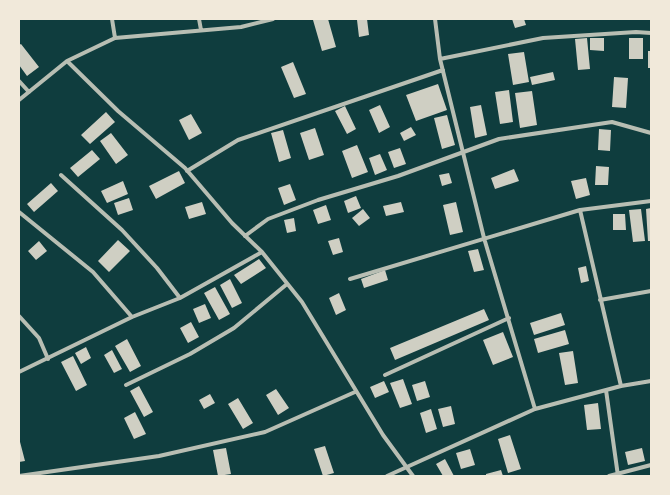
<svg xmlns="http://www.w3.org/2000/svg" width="670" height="495" viewBox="0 0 670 495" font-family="Figtree,sans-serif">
  <rect width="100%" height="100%" fill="#0f3d3e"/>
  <path fill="#cfcfc3" d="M318,19H328L336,47L322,51L313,20Z
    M367,19L369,35L359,37L357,20Z
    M512,19H524L526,25L515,28Z
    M587,38L590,69L578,70L575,39Z
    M590,38H604V51L590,50Z
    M629,38H643V59H629Z
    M21,44L39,67L27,76L19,65V45Z
    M648,51H651V68H648Z
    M524,52L529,82L513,85L508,54Z
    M293,62L306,94L294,98L281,67Z
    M553,72L555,80L532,85L530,77Z
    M614,77L628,78L626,108L612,107Z
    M438,84L447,110L416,121L406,95Z
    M509,90L513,122L500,124L495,92Z
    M532,91L537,125L520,128L515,93Z
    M380,105L390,127L379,133L369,110Z
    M481,105L487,135L475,138L470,107Z
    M345,106L356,129L347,134L335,111Z
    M106,112L115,122L90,144L81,135Z
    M191,114L202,133L189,140L179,120Z
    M447,115L455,145L442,149L434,118Z
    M411,127L416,135L404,141L400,133Z
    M315,128L324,155L309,160L300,133Z
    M599,129L611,130L610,151L598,150Z
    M283,130L291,158L279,162L271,133Z
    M111,133L128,155L116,164L100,141Z
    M357,145L368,172L352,178L342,151Z
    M400,148L406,164L394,168L388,152Z
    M92,150L100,159L78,177L70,168Z
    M380,154L387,170L375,175L369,158Z
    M596,166L609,167L608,185H595Z
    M514,169L519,181L495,189L491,178Z
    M179,171L185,183L156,199L149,186Z
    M449,173L452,183L442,186L439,175Z
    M586,178L590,195L576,199L571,181Z
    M123,181L128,194L107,203L101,191Z
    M51,183L58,191L34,212L27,204Z
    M290,184L296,200L284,205L278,188Z
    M356,196L361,208L348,213L344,201Z
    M129,198L133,210L118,215L114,203Z
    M202,202L206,214L189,219L185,207Z
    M401,202L404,212L386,216L383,206Z
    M456,202L463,232L450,235L443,205Z
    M326,205L331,220L318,224L313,210Z
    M651,208V241H648L646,209Z
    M363,209L370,218L359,226L352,218Z
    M641,209L645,241L633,242L629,210Z
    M613,214H625L626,230H613Z
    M294,218L296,231L287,233L284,220Z
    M339,238L343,252L333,255L328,241Z
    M118,240L130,251L109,272L98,261Z
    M39,241L47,251L36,260L28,251Z
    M478,249L484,270L474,272L468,251Z
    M259,259L266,268L241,284L234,275Z
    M586,266L589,281L581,283L578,268Z
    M385,270L388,280L364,288L361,279Z
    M230,279L242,303L232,308L220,285Z
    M215,287L230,314L219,320L204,293Z
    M339,293L346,310L336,315L329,298Z
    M205,304L211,318L199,323L193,309Z
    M484,309L489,320L395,360L390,348Z
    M561,313L565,325L534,335L530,323Z
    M191,322L199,337L188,343L180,328Z
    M565,330L569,344L538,353L534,339Z
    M503,332L513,357L493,365L483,340Z
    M127,339L141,366L130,372L115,346Z
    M86,347L91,358L81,364L75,353Z
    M112,350L122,369L114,373L104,355Z
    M573,351L578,383L565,385L559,353Z
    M73,356L87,385L76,391L61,362Z
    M403,379L412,404L400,408L390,383Z
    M384,381L389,392L375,398L370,387Z
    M425,381L430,397L417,401L412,385Z
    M139,386L153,412L144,417L130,391Z
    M276,389L289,408L278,415L266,395Z
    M210,394L215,403L204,409L199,400Z
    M238,398L253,423L243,429L228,404Z
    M598,403L601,429L587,430L584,405Z
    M451,406L455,424L443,427L438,409Z
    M431,409L437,429L426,433L420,413Z
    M135,412L146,434L134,439L124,418Z
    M510,435L521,469L508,473L498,439Z
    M19,438L25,461L19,462Z
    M325,446L334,473L323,476L314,449Z
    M226,448L231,474L218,476L213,450Z
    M642,448L645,461L628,465L625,452Z
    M470,449L475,465L461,469L456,453Z
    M445,459L454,476H443L436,464Z
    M501,470L503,476H486V474Z"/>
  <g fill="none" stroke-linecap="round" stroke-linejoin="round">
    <path stroke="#b8beb3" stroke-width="4" d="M112,19L115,38
      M199,19L201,30
      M435,19L440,59L484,238L535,409
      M440,59L543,38L636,32L651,33
      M67,61L118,111L185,168L232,223L262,252L302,302L383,435L413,476
      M19,81L29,92
      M19,100L67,61L115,38L241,27L273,19
      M187,171L238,140L443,70
      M61,175L122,230L157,268L180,298
      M580,210L621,386
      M19,212L93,272L132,317
      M245,236L268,219L318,200L398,176L499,139L612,122L651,133
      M350,279L580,210L651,201
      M600,300L651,291
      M19,316L39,338L48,359
      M19,372L132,317L180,298L262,252
      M385,375L509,318
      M126,385L190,354L234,328L287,284
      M606,390L618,476
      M19,476L159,456L265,432L355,392
      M387,476L535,409L621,386L651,381
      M609,476L651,465"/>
  </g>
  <rect width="670" height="495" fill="none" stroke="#f1e9da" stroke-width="40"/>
</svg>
